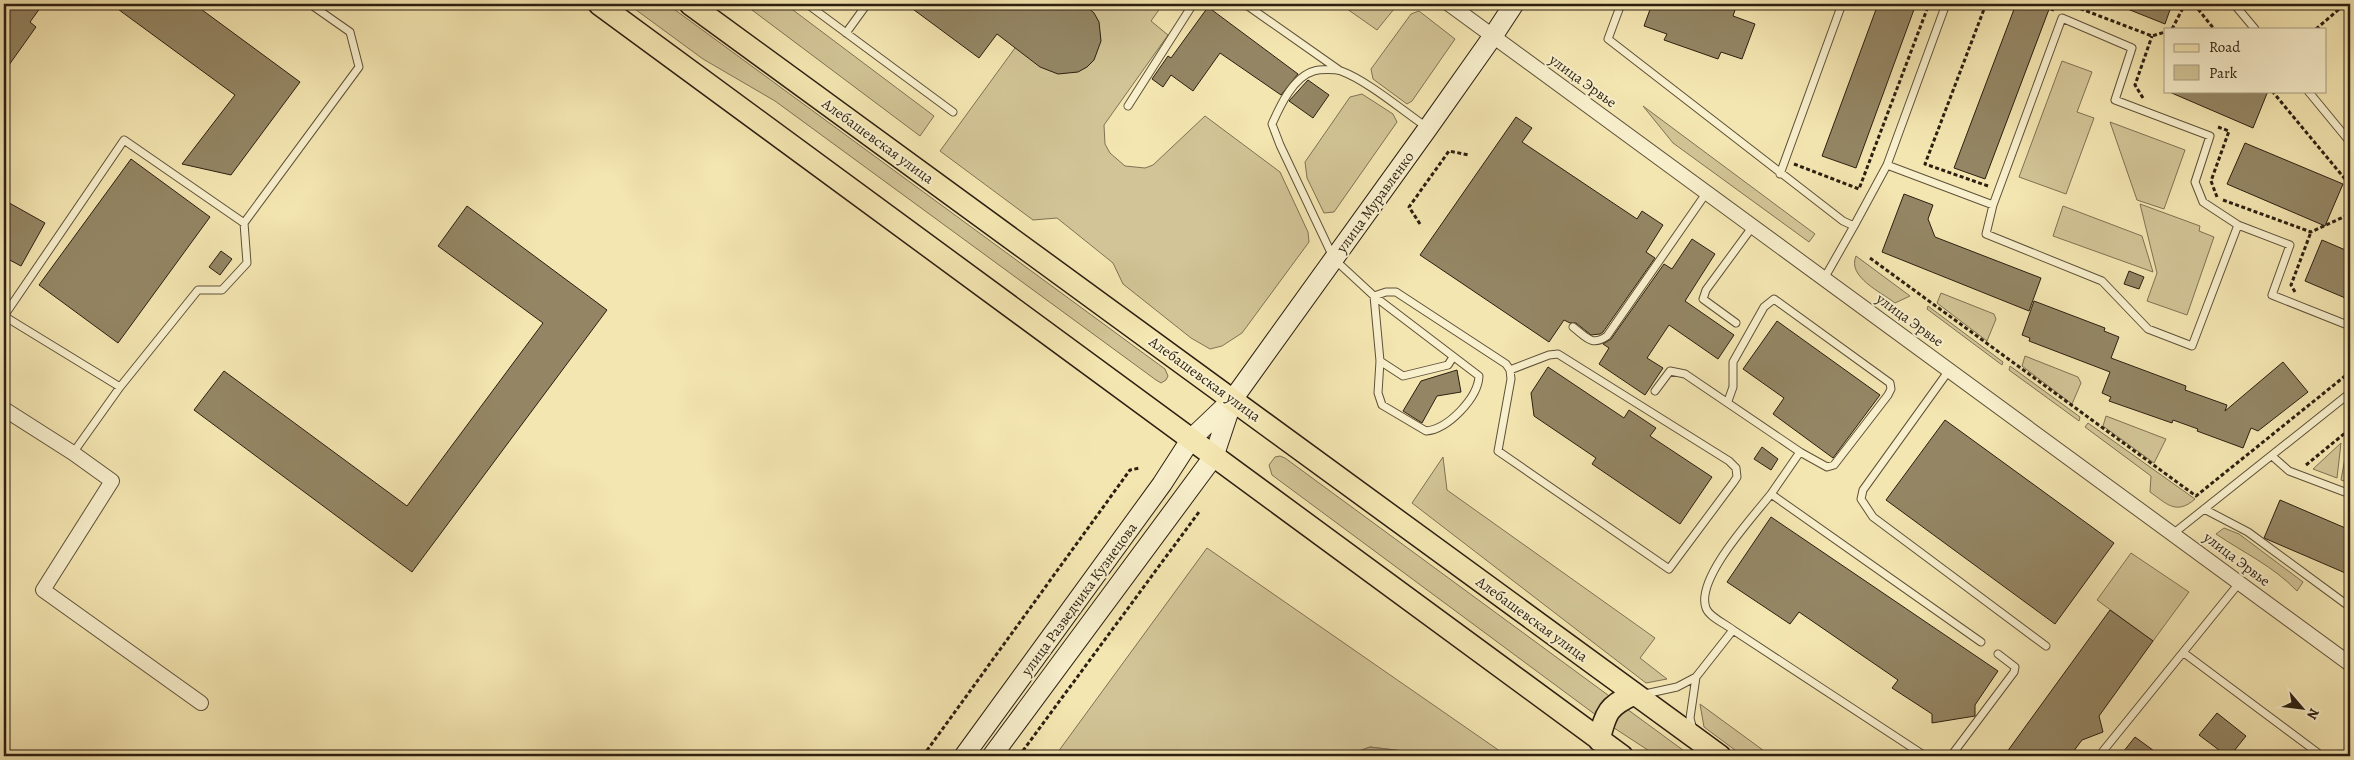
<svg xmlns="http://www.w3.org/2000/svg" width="2354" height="760" viewBox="0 0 2354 760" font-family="Alegreya,serif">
  <rect width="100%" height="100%" fill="#f4e6b1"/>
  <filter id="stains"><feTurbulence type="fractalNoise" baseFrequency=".004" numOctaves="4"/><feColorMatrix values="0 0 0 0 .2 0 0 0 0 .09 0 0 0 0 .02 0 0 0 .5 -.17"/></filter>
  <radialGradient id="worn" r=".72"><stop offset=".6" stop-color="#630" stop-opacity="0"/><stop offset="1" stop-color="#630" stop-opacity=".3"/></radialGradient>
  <path fill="#d2c496" stroke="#7f7254" d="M628,4H667L1165,369L1168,376L1166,380L1161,383L1156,380L775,101L703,59Z
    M744,4H785L934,116L920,136Z
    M1047,4H1163L1151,21L1168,35L1104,125L1105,144L1110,153L1125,166L1145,168L1153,165L1205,116L1280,172L1308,232L1309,242L1242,333L1222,346L1210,349L1191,338L1123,284L1113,263L1057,218L1033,220L940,151Z
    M1340,4H1398L1377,30Z
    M1419,11L1455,39L1412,101L1407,104L1373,79L1371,69L1411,14Z
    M2062,61L2092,72L2077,112L2094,118L2066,194L2019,177Z
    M1362,94L1393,114L1397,122L1334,212L1324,213L1307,178L1305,162L1350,97Z
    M1643,106L1815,234L1809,242L1673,143Z
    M2110,122L2185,150L2164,209L2137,200Z
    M2140,204L2200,226L2199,231L2214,237L2187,315L2147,301L2157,273Z
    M2063,206L2142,236L2153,272L2053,236Z
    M1856,256L1910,296L1895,303C1881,292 1847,277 1856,256Z
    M1941,293L1994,314L1996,319L1987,341L1937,303Z
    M1928,306L2003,362L2002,365L1927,309Z
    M2025,356L2078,377L2081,383L2072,404L2022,366Z
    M2010,366L2080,417L2079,421L2009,370Z
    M2106,416L2166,439L2154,463L2103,426Z
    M2088,423L2195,499C2176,516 2166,503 2150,492L2151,476L2085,427Z
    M2350,438V483L2341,480L2348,441Z
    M2341,443L2337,478L2313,469Z
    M1280,456L1285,458L1691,756H1657L1608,724L1272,475L1269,465L1275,457Z
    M1443,457L1447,490L1655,638L1640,658L1667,679L1646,683L1412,503Z
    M2224,528L2239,534L2303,582L2297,591C2273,566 2244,553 2216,534Z
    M1207,548L1507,756H1445L1370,747L1345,756H1055Z
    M2131,553L2189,592L2153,641L2097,600Z
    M1700,704L1771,756H1743L1704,727Z"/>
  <path fill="#b0a27b" stroke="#7b6e51" d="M1370,747L1445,756H1345Z"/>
  <path fill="#948664" stroke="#2c1f11" d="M4,4H43L30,22L36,27L4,72Z
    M111,4H194L300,82L231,175L182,164L235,95Z
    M906,4H1084L1094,13L1099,22L1101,41L1094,60L1087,67L1078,72L1058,74L1040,67L997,34L979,58Z
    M1652,4H1727L1736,7L1733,16L1755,24L1742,59L1721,52L1718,59L1664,40L1667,34L1644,26Z
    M1878,4H1916L1856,168L1822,156Z
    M2016,4H2051L1985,179L1954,168Z
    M2115,4H2172L2165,24Z
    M1208,7L1298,74L1281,95L1220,53L1193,91L1171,75L1163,87L1152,79L1168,56L1171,58Z
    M1308,80L1329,95L1313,118L1289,101Z
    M2167,91H2268L2253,128Z
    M1516,117L1532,128L1522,142L1637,219L1642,211L1663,225L1646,252L1655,258L1603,332L1600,334L1591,335L1576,323H1570L1564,320L1549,342L1420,255Z
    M2245,143L2343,184L2325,226L2227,184Z
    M131,159L210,217L118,343L39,285Z
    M1904,194L1933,205L1928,219L1935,237L2041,278L2029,311L1882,252Z
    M4,200L45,223L21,266L4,257Z
    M467,206L607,310L412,572L194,410L224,371L407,506L543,323L438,246Z
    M1692,239L1715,254L1685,301L1734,335L1718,359L1669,325L1647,358L1663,368L1645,395L1599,364L1609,348L1603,344L1611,339L1664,264L1672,269Z
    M2322,240L2350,252V300L2305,281Z
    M221,251L232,259L220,275L209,267Z
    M2129,271L2144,277L2139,289L2124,284Z
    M2034,301L2105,328L2104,331L2119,337L2111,358L2186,386L2185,390L2227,405L2225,411L2283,362L2308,392L2258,431L2251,428L2243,448L2197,431L2198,429L2173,420L2172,423L2109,401L2111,397L2102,393L2110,372L2029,341L2030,338L2022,335Z
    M1777,321L1880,395L1833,458L1773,414L1784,398L1743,369Z
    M1548,367L1624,418L1629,410L1656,428L1650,436L1712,477L1680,524L1592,464L1596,458L1534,416L1531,393Z
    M1457,370L1461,392L1437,396L1422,423L1403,411L1421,381Z
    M1945,420L2114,543L2055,624L1886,500Z
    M1762,447L1778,459L1771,470L1754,459Z
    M2280,500L2350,530V575L2264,538Z
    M1771,517L1998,671L1975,705V716L1932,723V714L1892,688L1898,680L1799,612L1790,624L1727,582Z
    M2110,610L2153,641L2099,716L2103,732L2082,740L2070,756H2004Z
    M2217,713L2246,736L2230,756H2227L2199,735Z
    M2135,737L2161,756H2120Z"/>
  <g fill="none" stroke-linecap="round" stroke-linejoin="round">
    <defs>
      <path id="lane" d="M807,4L953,112
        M1245,4L1339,70
        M1621,4L1608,39L1843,221L1854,226L1887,165L1946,4
        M2234,4L2255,29
        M846,33L867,4
        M2308,91L2350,142
        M1128,106L1193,4
        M1428,128C1403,111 1368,81 1341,71C1335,69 1320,69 1314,71C1293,77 1280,106 1272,124L1280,145L1334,259L1374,296L1386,292H1396L1506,364L1510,370L1511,379L1498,451L1669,569L1733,483L1737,477L1736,468L1729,461L1558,354L1549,355L1510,370
        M1887,165L1993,205L2062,18L2132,48L2115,100L2210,136L2195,182L2203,202L2238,225L2290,245L2272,295L2350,326
        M1780,174L1842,4
        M1993,205L1986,234L2102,281L2148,329L2192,346L2238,225
        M1825,277L1854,226
        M1374,296L1479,376C1478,398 1448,429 1426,431L1382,405L1378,393L1380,361Z
        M4,316L120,387L198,290H222L247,263L244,223L359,67L350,32L310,4
        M4,316L124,140L244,223
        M1736,323L1703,299L1706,290L1753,226
        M1573,327C1586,337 1592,347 1607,336L1707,192
        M1380,361L1403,376L1448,365L1453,357
        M1950,369L1863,490L1861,499L1873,517L2046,646
        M1655,391L1670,371L1685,374L1800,452L1771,494
        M1728,401L1733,387V362L1764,307L1774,299L1890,383L1891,389L1888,395L1834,465L1827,467L1800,452
        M73,453L120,387
        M2272,456L2289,471L2350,494
        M2204,509L2248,532L2350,607
        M2174,533L2350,393
        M1733,630C1726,624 1709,617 1706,608C1695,579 1753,517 1771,494L1981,642
        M2184,653L2322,756
        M1645,694L1677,687L1696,677L1733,630L1925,756
        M1693,730L1690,718L1696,677
        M1951,756L2014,672L2015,667L1998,654
        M2099,756L2240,582"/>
      <path id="street" d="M1449,4L2350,664
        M4,409L73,453L112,481L43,590L201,703"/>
      <path id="secondary" d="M964,756L1162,484L1191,439L1233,399L1428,128L1493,36L1514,4
        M992,756L1214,456L1232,402"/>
      <path id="primary" d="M599,4L1622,756
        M690,4L1720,756
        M1599,740C1606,712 1608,706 1634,694"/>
    </defs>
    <use href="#lane" stroke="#5e5139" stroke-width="9"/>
    <use href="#street" stroke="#5e5139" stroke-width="16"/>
    <use href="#secondary" stroke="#2c1f11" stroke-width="21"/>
    <use href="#primary" stroke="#2c1f11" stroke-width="24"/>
    <path stroke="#2c1f11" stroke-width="3" stroke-dasharray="4 2.5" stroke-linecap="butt" d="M1557,4L1561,5
      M1986,4L1925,164L1988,186
      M2068,4L2152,36L2165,32
      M2194,4L2214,29
      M2052,11L2055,4
      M2172,29L2185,4
      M2316,29L2345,4
      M2272,91L2350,185
      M2143,98L2135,85L2152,36
      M1794,164L1859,189L1929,4
      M2217,197L2211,181L2229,131L2218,127
      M2223,200L2311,232L2350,214
      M1420,224L1409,207L1449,151L1469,155
      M1870,258L2196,496L2350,372
      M2295,292L2291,285L2311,232
      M2306,465L2350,429
      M923,756L1130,470L1140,468
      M1019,756L1199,512"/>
    <use href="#lane" stroke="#f8efcc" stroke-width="7"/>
    <use href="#street" stroke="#f8efcc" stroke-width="14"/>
    <use href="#secondary" stroke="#f8efcc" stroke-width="19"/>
    <use href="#primary" stroke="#f4e6b1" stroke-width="21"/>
  </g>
  <g text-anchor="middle" stroke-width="4" stroke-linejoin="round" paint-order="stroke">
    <g font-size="15" fill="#2c1f11" stroke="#f8efcc">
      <text transform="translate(1583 81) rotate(36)" y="5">улица Эрвье</text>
      <text transform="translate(878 141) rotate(36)" y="5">Алебашевская улица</text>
      <text transform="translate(1375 202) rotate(-54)" y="5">улица Муравленко</text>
      <text transform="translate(1910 320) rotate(36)" y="5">улица Эрвье</text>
      <text transform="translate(1205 379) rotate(36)" y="5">Алебашевская улица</text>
      <text transform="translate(2237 559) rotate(37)" y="5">улица Эрвье</text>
      <text transform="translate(1079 599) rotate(-54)" y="5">улица Разведчика Кузнецова</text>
      <text transform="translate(1532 619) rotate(36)" y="5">Алебашевская улица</text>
    </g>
  </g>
  <rect width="2354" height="760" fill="none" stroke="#f4e6b1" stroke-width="20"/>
  <rect x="5" y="5" width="2344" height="750" fill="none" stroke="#2c1f11" stroke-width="2.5"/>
  <rect x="10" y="10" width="2334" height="740" fill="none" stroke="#2c1f11"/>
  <rect x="2164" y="28" width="162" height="65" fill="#f8efcc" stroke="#a69c81"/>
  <rect x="2174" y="44" width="25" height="8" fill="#f4e6b1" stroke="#a69c81"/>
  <text x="2209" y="52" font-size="15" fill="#2c1f11">Road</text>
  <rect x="2174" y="65" width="25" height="15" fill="#d2c496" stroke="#a69c81"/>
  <text x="2209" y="78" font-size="15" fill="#2c1f11">Park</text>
  <g transform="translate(2302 708) rotate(118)" stroke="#f8efcc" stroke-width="4" paint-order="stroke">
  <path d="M0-4L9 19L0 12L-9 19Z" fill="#2c1f11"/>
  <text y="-8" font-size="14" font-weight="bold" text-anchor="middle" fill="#2c1f11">N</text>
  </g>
  <rect width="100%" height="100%" filter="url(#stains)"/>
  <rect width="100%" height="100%" fill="url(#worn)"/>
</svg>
